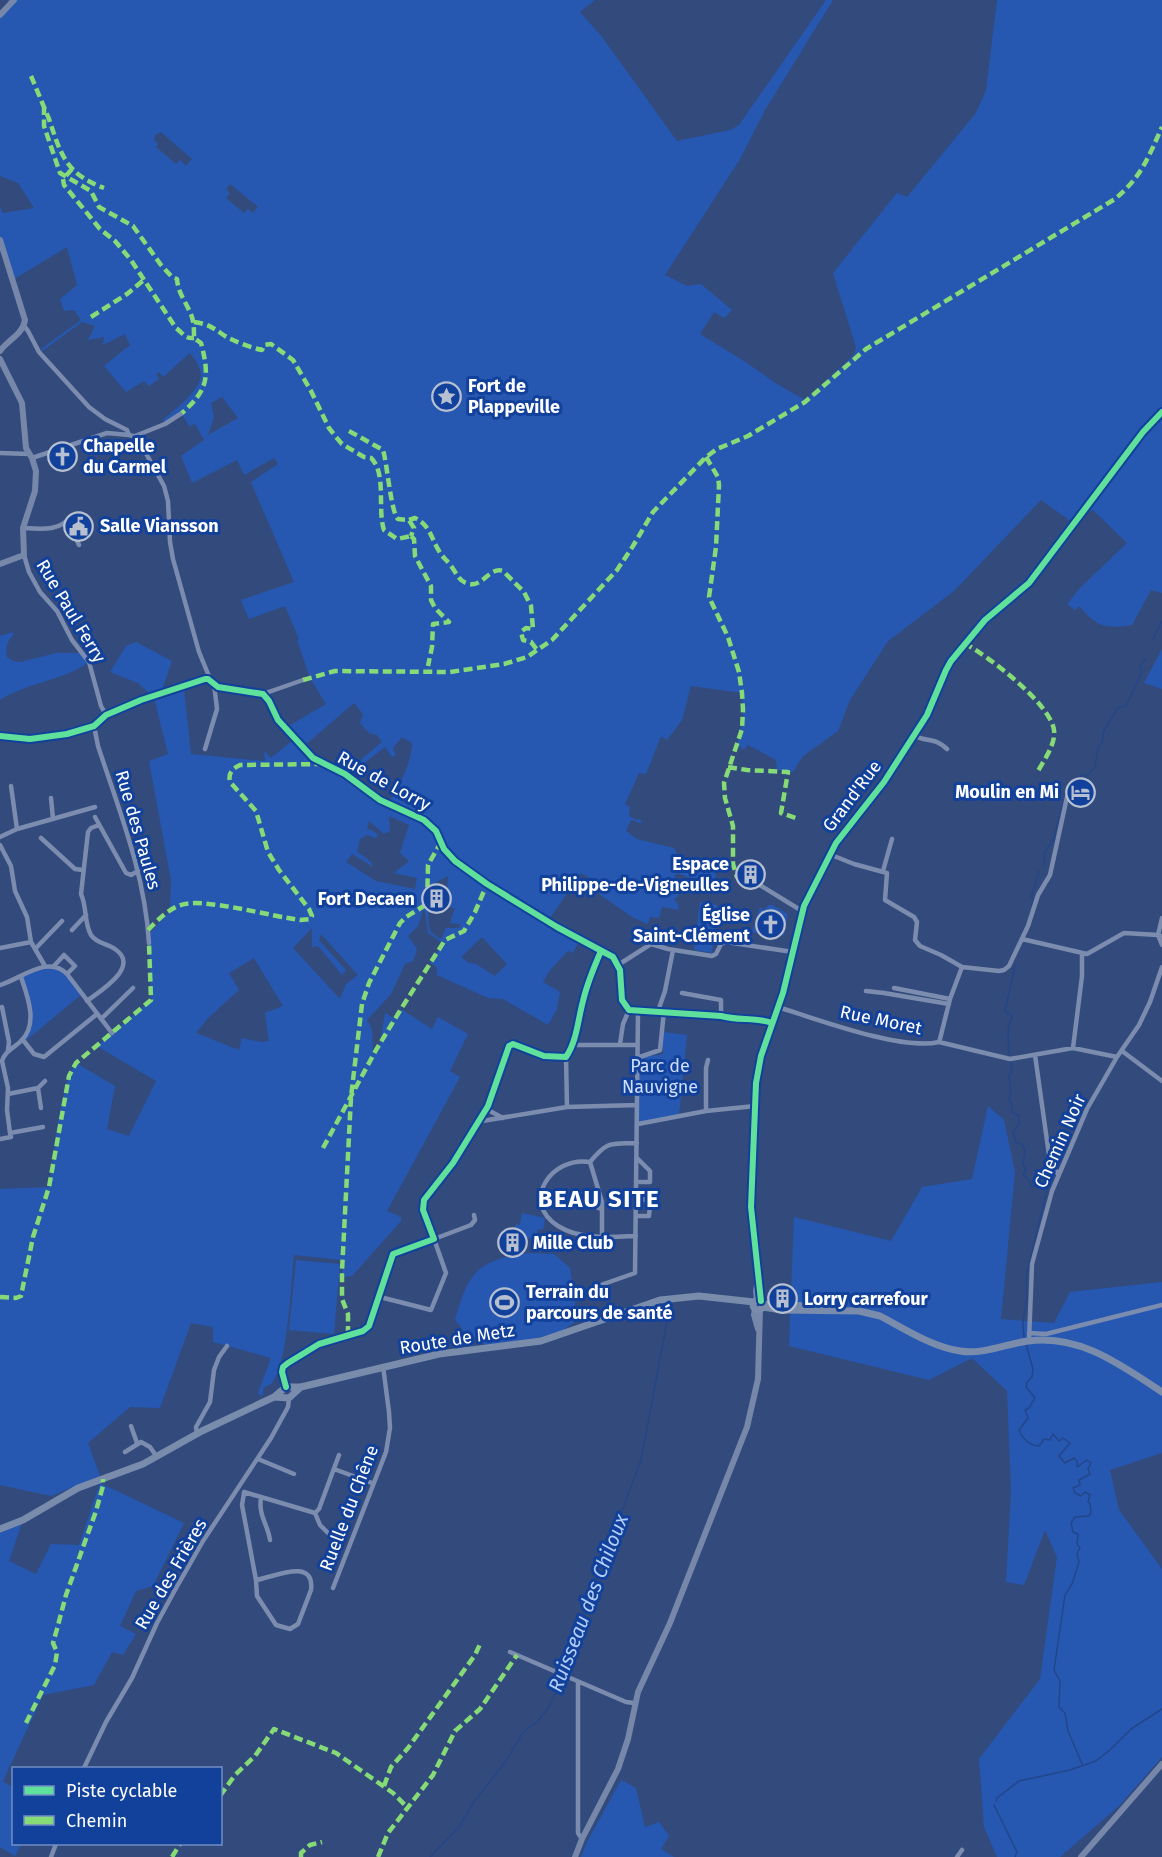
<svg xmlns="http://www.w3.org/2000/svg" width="1162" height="1857" viewBox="0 0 1162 1857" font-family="'Fira Sans',sans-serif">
  <rect width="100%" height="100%" fill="#324b7c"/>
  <path fill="#2658b2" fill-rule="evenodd" d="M8,0H595L580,12L602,37L677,141L730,130L739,125L826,0H833L765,110L740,159L665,275L687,286L701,284L732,310L724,318L714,312L700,334L747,363L777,384L805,400L854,355L856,347L833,273L897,193L907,197L976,113L986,90L997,0H1162V593L1151,590L1132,625C1105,629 1097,627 1079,606L1075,610L1067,604L1080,588L1127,543L1093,510L1069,520L1041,500L954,591L888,641L850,700L838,731L803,756L793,772L777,770L776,760L748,745L744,750L737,745L743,719L742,693L691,686L682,720L667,740L661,736L646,774L639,773L625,804L630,807L629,816L636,820L640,819L642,822L640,823L631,820L626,831L637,839L674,848L679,857L677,870L684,864L692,866L687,868L688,873L693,874L701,868L703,871L709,873L714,869L716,872L715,881L687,877L679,873L674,876L679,883L676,890L679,896L674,899L679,905L678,910L662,907L659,918L650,917L648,924L632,917L599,894L600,884L581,873L548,921L556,930L578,943L573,953L568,951L550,970L543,982L560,992L557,1009L548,1025L503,999L488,998L437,975V967L430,963L443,943L428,933L425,911L423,910L418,926L408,936L417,949L413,961L405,964L391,994L367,1020L372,1029L373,1054L380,1043L385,1013L395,1019L401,1009L432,1029L438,1017L468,1034L450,1071L460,1077L387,1211L401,1217V1221L352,1276L342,1277V1260L294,1255C291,1281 288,1367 271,1384C270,1384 263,1388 263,1388V1394L261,1396L258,1393L271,1358L213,1342V1327L191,1323L160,1408L130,1407L88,1443L100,1476L51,1496L0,1485V1189L49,1187C54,1159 60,1083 76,1063L115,1086L107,1129L129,1136L156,1081L97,1046L151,1000L149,943L150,933L170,911L171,880L149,761L168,754L154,698L184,689L191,754L265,761L264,751L271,758L293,740L311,761L345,776L372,797L404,810L389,802C400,782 411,766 412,743L402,737L393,748L396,755L392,757L385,747L350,774L346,772L382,742L377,735L369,733L360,723L363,714L354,703L304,746L287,727L326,704L310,678L297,640L299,639L285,606L249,619L241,600L294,582L251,482L278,464L274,458L244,475L237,460L192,483L181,456L204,440L195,424L189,426L182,414L164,422L163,420C173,411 201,390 201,375C201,368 195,359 190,353L163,377L159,372L156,374L159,379L149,386L144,381L126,392L104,366L130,345L125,334L103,345L104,337L88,340L95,326L82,322L42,351L41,349L81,320L74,310L64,311L60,299L77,285L67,247L11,281L3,253H0V207L3,213L34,208L18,183L0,176V15L10,6ZM161,132L192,159L186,166L180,160L176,164L156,147L158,144L154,139L155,135ZM230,184L258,207L253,213L248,209L244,213L226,198L230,193L226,189ZM222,397L238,418L208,435L214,417L211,403ZM389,816L409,825L400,853L409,861L394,873L417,878L415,889L376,881L346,862L352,854L373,867L371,862L357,851L360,839L367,835L376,838L378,834L367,828L369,821L384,834L390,831ZM448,876L446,906L455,908L450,923L460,924L459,928H446L441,939C438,937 435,936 433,934C423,925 432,895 433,884ZM312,928V947L318,946L342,975L346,970L319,940L321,934L358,975L346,984L340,999L293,948ZM482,937L507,964L495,976L476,964L469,963L461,957ZM254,958L283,1006L265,1013L269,1041L261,1042L242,1038L239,1050L196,1033L208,1018L239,990L229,973Z
    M13,632V635C7,642 5,647 7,657L13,661L21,662L56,653H82L89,662C63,681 28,682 0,700V636Z
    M136,642L172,661L161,692L151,695L138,683L110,672L126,646Z
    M1162,649V689L1144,683Z
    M700,902L717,905L712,953L694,950Z
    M769,905H772L788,914L784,935L777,937L752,932L760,907L764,910Z
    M45,966L58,967L82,994L24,1042L30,1015L21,977Z
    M663,1032L687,1035L679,1115L640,1122L639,1120V1061L645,1057L663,1054Z
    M988,1106L1004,1120L1015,1172L1001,1319L1054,1323L1070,1292L1162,1282V1453L1110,1470L1119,1510L1162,1569V1757L1119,1806L1060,1857H997L984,1827L979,1759L1040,1679L1057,1557L1045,1530L1024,1585L1006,1582L1011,1490L1007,1391L972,1358L929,1380L789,1346L794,1217L891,1241L922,1187L972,1179Z
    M522,1213L545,1218L543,1230L538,1229L536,1240L513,1235L516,1224L520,1225Z
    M528,1253L554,1254L570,1268L575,1300L574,1323L560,1332L529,1340L489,1346L467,1335L455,1320C469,1271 477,1261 528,1253Z
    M296,1260L340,1264L334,1334L289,1330Z
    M100,1483L184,1523L153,1586L136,1591L120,1626L136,1634L123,1655L112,1652L94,1685L43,1695L3,1781L13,1788L14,1844H21L15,1856L0,1847V1529L23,1520L9,1561L36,1574L51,1544L79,1545Z
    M621,1780L636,1788L645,1827L659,1822L669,1836L661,1849L674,1857H581L586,1844Z"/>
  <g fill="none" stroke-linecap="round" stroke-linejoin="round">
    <path stroke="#244689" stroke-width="1.5" d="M1153,639L1162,621
      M1044,865L1045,851L1053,841L1066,793L1075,779L1083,775L1087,776L1095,767L1098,747L1102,743L1104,730L1118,708L1126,706L1142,672L1140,666L1146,658
      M1037,877L1039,871
      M1032,906L1033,899L1031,897L1037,879
      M1009,1057L1008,1030L1012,1016L1005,1011L1015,966
      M1010,1061L1012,1071L1009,1075L1011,1091L1009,1101L1012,1104V1113L1019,1115V1124L1013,1132L1016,1143L1022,1144L1025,1150L1023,1164L1026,1169L1023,1174L1030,1181L1031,1188L1034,1186L1047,1190L1026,1277L1027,1296L1023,1322L1024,1339
      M1026,1344L1033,1369L1032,1377L1027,1382L1026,1387L1035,1398L1029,1408L1025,1410L1028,1418L1019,1430C1022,1438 1030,1446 1039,1446L1044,1439L1050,1440L1053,1434L1059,1441L1063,1438L1070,1443L1059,1456L1065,1463L1074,1458L1077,1461V1467L1087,1460L1091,1463L1088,1469L1090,1474L1079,1480L1080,1485L1073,1488L1075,1493L1081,1496L1085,1492L1090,1495L1088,1502L1090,1504L1091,1513L1089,1516L1075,1517L1071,1523L1073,1532L1078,1534L1077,1545L1080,1547L1077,1554L1079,1562L1072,1584L1065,1595L1054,1670L1060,1681L1059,1707L1065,1713L1068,1731L1083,1766
      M996,1801L997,1798L1019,1781L1070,1770L1096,1761L1111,1749L1131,1729L1162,1709
      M994,1805L1017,1852L1015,1857
      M430,1857L459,1827L473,1803L506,1761L523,1732L538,1721L547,1710L565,1674L569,1654L641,1460L669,1311"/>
    <path stroke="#7c8cae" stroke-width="4.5" d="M24,326L28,331L39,352L89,407L105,419L127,430L129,435L137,437L164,486L168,501L170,542L173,559L199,652L211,681
      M135,436L165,424L182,413
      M0,453L29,454
      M32,458L107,433L129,435
      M68,521L79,545
      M23,528C40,529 60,532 71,516
      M24,555L29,572L40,592L57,611L72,640L89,662L101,706L106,715
      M263,694L303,680
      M94,726L98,746C119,810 145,874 149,943
      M913,735C927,743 933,736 947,749
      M0,736L30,739L67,734L94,726L106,715L141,700L205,679H208L218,687L263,694L269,701L278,720L313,758L345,774L380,800L424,820L436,831L444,849L455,861L487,884L557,927L613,957L620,970L622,1000L629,1010L721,1016C738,1021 756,1017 772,1023
      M205,749L217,709L214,684
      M11,786L17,829
      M51,798L53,819
      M95,817L126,873L131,875L138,871
      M0,837L17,829L95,807
      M41,838L75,869L83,870
      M0,845L11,866L15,891L27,917L31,942L45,966
      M829,854L854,864L887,873L885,900L914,917L917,922L915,940L920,946L941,955L962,967L999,971L1004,970L1009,966L1028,926L1038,895L1050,875L1067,797L1073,787L1078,785
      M883,871L892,839
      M737,877L758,884L802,911
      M1162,918L1158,935L1162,936
      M72,930L86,915
      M1022,939L1087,954L1124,933L1158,935L1162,945
      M0,948L31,942
      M35,949L62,921
      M618,965L651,944L668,949L712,956L716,954L721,944L726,942L793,952
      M54,966L64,955L75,966L67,974
      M0,985C21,979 48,954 67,974L112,1033
      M894,988L950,999
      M866,991L884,993L949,1004
      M682,993L721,1000V1016
      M87,1001C100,991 141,967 115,949C107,943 97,944 91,935C84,923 87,907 81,894L88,832L91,828L99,825
      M2,1007L9,1042L8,1050
      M778,1007C816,1019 902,1051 939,1042L940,1039L950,999L962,967
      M658,1011L665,991L673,950
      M101,1019L133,988
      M23,1040L34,1054L44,1057L97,1014
      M939,1042L1010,1059L1073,1048L1117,1057
      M620,1044L623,1024L629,1010
      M573,1045H637
      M1073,1048L1082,976V953
      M1122,1051L1162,1081
      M1035,1055L1050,1162L1058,1174
      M566,1057L567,1107
      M637,1058L660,1050L664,1011
      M38,1088L45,1081
      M8,1094L38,1088L41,1108
      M486,1109L503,1118
      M706,1111V1068L708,1060
      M479,1120L482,1121L567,1107L637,1105
      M638,1124L706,1111L755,1106
      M10,1133L7,1110L8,1088L2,1061C5,1051 14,1048 21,1041C39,1024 27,995 21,977
      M0,1139L11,1137L10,1133L43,1127
      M590,1162C551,1156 520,1202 558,1226C580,1240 611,1237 636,1236
      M637,1182H650V1171L637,1158
      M579,1193L594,1206L601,1209
      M637,1195L642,1197L650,1205L649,1216H637
      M602,1236V1202L590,1162C608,1140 611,1144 637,1143
      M598,1286L635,1273L638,1012
      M380,1297L431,1310L446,1273L434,1239L471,1225L475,1220L474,1215
      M1029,1333L1046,1334L1162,1305
      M1029,1341L1032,1264L1052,1191L1087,1109L1117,1057L1139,1025L1150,1002L1162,967
      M286,1387L282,1372L283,1367L288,1363L319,1344L363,1331L369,1326L393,1254L434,1239L423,1210L424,1200L453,1163L488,1106L509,1046L513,1044L544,1056L566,1057C577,1041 578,1019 583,1001C587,984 594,967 601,951
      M131,1426L137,1443
      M197,1434L196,1427L210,1402L214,1370L219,1357L227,1346
      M125,1452L141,1442L150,1447L157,1457
      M258,1459L294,1474
      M334,1469L372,1483
      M244,1492L315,1513L319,1509L339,1455
      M244,1493L242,1505L256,1580L257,1596L276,1625L290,1629L298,1624L311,1590C315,1556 272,1578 256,1580
      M261,1498C258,1515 268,1525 270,1540
      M315,1513L320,1525L329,1534
      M333,1588L386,1452L390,1428L389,1412L383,1366
      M510,1652L626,1702L634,1703
      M578,1682V1833L582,1839
      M84,1768L106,1722L132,1678L157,1623L175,1590L203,1541L271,1438L288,1407L289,1398
      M51,1857L56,1844
      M957,1857L962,1850"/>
    <path stroke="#7787aa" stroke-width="6" d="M0,15L14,0
      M0,240L25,320C23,334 8,340 0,351
      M0,359L22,403L26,448L32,458L36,471L35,491L23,528L24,555L0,564
      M757,1300L756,1291L758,1280
      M761,1301L751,1207L756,1083L761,1056L783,993L804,906L836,843L884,782L927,715L946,670L951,661L985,620L1029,583L1143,432L1162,412
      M755,1309L754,1315L758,1329
      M575,1857L582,1839L618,1769L628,1739L638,1692L670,1623L747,1427L758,1379L760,1309
      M1081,1857L1162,1764"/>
    <path stroke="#7a8cab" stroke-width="7" d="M753 1305a5 5 0 1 1 10 0a5 5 0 1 1-10 0Z
      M763,1304L807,1306
      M763,1307L782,1310L859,1311L880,1316C905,1329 932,1347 960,1351C982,1355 1006,1344 1028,1341C1080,1334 1121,1365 1162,1392
      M274,1397L289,1398L301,1387
      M0,1529L23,1520L78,1488L143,1464L202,1431L274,1397L286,1387H301L439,1354L541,1341L660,1300L699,1296L754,1302"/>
    <path stroke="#86db77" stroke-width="4.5" stroke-dasharray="9 4.5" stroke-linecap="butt" d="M31,76C37,90 43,105 49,119C61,155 66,174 104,188
      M44,106V126L60,173L91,191L99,207L133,226L161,265L172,277L177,279C178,292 184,299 189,310C194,319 194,328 194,338L201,343C210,377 208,390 182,413
      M72,169L63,179L64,185L100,229L115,241L131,260L176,328C183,333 185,339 194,338
      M91,317L127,294L145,279
      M194,322C209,324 213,328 225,336C233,341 252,348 262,350L264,345L271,344L293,360L311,391L329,428L336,437L342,444L364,457L371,458C387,473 377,509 384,530L397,539L411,536
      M349,431L383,450C387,462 391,513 398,519L409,520L414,528L411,536
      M706,457L718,477L719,485L716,547L709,597L728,637L739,672L742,693L743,710L742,729L724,783L725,798L733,826V864L737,877
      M409,520L415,518C430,525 431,538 439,551C442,557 447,560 451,566C456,572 458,580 466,583C482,590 489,566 503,571L524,592L531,606L533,629L526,628L521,632L523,640L531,642L538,651
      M411,536L414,539L415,556L431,586V600L435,608L449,622L433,624L432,647L428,666
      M964,643C988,656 1050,703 1054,730C1056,745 1043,761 1037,773
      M303,680L335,671L450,672L504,664L527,657L552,640L617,570L633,546L653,512L706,457L717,449L748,436L805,402L866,349L1115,199C1142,176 1148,158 1162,127
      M728,767L747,770L788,772L781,813L799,819
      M148,930C158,920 168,909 181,905C202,897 274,917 300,920L310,919L312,916L309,909L279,870L268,852L256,811L230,782C228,773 232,769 240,765L321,764
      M323,1148L376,1050L401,1009L445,940L464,931L475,912L487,884
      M0,1297L16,1298L21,1296L33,1237L49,1187L69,1076L76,1063L151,1000L149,943
      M348,1335V1314L342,1299V1271L351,1097L362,1004L369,983L400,923L406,917L427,904L428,865L441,842
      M26,1723L55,1665L57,1652L53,1643L57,1629L66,1595L96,1511L103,1486V1479
      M384,1786L391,1767L408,1748L475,1655L481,1642
      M220,1796L235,1775L255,1756L274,1729L336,1753L393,1793L407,1807
      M172,1857L180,1844
      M301,1857V1853L310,1845L322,1842
      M378,1857L388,1833L433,1775L455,1731L480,1709L517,1655"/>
    <defs>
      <path id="cycleway" d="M0,736L30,739L67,734L94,726L106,715L141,700L205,679H208L218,687L263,694L269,701L278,720L313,758L345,774L380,800L424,820L436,831L444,849L455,861L487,884L557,927L613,957L620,970L622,1000L629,1010L721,1016C738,1021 756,1017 772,1023
        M761,1301L751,1207L756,1083L761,1056L783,993L804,906L836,843L884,782L927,715L946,670L951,661L985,620L1029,583L1143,432L1162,412
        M286,1387L282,1372L283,1367L288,1363L319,1344L363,1331L369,1326L393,1254L434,1239L423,1210L424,1200L453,1163L488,1106L509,1046L513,1044L544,1056L566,1057C577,1041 578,1019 583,1001C587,984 594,967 601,951"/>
    </defs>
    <use href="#cycleway" stroke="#12419c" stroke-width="10"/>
    <use href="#cycleway" stroke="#60e19b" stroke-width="6"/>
  </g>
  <defs>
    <symbol id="sight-ring" viewBox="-11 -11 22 22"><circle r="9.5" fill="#12419c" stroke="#b7c0d1" stroke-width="1.5"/><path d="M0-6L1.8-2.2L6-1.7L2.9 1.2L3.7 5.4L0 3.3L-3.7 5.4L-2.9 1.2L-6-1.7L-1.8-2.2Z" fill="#b7c0d1"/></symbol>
    <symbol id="church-ring" viewBox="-11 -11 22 22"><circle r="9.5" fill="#12419c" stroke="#b7c0d1" stroke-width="1.5"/><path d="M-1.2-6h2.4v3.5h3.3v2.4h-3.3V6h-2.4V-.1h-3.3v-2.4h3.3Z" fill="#b7c0d1"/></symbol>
    <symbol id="civic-ring" viewBox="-11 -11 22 22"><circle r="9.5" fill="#12419c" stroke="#b7c0d1" stroke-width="1.5"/><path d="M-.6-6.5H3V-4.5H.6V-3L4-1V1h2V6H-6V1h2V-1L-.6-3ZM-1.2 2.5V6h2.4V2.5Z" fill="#b7c0d1"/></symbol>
    <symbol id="hotel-ring" viewBox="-11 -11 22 22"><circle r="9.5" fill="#12419c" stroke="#b7c0d1" stroke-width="1.5"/><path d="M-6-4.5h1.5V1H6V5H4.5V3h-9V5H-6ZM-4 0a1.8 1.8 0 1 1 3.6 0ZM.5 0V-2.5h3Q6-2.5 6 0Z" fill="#b7c0d1"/></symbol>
    <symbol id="building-ring" viewBox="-11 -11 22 22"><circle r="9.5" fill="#12419c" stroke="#b7c0d1" stroke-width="1.5"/><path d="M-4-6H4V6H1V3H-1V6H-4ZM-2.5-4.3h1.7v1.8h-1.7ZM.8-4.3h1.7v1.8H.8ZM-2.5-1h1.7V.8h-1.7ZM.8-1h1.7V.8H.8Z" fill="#b7c0d1"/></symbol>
    <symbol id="stadium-ring" viewBox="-11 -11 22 22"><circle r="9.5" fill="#12419c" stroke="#b7c0d1" stroke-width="1.5"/><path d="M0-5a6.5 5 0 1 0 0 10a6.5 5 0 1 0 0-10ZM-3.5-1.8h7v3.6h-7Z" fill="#b7c0d1"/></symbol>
  </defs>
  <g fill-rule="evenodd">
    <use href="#sight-ring" x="430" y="380" width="33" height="33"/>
    <use href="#church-ring" x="46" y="440" width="33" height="33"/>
    <use href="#civic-ring" x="62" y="510" width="33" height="33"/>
    <use href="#hotel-ring" x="1064" y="776" width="33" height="33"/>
    <use href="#building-ring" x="734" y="858" width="33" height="33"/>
    <use href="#building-ring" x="420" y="882" width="33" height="33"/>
    <use href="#church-ring" x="754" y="908" width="33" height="33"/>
    <use href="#building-ring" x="496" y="1226" width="33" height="33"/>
    <use href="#building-ring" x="766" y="1282" width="33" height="33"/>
    <use href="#stadium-ring" x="488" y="1286" width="33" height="33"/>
  </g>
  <g text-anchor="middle" stroke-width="6" stroke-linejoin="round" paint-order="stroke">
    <g font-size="18" font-weight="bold" fill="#fff" stroke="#12419c" text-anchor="start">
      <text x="468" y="392">Fort de<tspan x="468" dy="21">Plappeville</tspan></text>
      <text x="83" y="452">Chapelle<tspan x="83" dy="21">du Carmel</tspan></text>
      <text x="100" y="532">Salle Viansson</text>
      <text x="1059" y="798" text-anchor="end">Moulin en Mi</text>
      <text x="729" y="870" text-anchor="end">Espace<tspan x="729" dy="21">Philippe-de-Vigneulles</tspan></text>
      <text x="415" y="905" text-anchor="end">Fort Decaen</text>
      <text x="750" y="921" text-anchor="end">Église<tspan x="750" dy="21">Saint-Clément</tspan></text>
      <text x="533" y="1249">Mille Club</text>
      <text x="526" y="1298">Terrain du<tspan x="526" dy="21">parcours de santé</tspan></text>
      <text x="804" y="1305">Lorry carrefour</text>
    </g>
    <g font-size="18" fill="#fff" stroke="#12419c">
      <text transform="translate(71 611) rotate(59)" y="6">Rue Paul Ferry</text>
      <text transform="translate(384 781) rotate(29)" y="6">Rue de Lorry</text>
      <text transform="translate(852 796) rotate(-53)" y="6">Grand'Rue</text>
      <text transform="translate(138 830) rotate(74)" y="6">Rue des Paules</text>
      <text transform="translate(881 1020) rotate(12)" y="6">Rue Moret</text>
      <text transform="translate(1060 1141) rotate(-66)" y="6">Chemin Noir</text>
      <text transform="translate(457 1339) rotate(-9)" y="6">Route de Metz</text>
      <text transform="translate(349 1508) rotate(-69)" y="6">Ruelle du Chêne</text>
      <text transform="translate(171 1574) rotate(-60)" y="6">Rue des Frières</text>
    </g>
    <g font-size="18" fill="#cfdffe" stroke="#12419c">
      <text x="660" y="1072">Parc de<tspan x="660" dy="21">Nauvigne</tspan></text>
    </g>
    <g font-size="20" font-style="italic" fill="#b3cdfb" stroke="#12419c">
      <text transform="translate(588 1603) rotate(-69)" y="7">Ruisseau des Chiloux</text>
    </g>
    <g font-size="24" font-weight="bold" letter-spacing="1.5" fill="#fff" stroke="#12419c">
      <text x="599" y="1207">BEAU SITE</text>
    </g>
  </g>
  <rect x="12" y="1767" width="210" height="78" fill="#12419c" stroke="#718dc4" stroke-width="1.5"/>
  <rect x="24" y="1786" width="30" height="9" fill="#60e19b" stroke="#718dc4" stroke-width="1.5"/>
  <text x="66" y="1797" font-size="18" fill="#ffffff">Piste cyclable</text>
  <rect x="24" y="1816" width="30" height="9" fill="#86db77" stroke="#718dc4" stroke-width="1.5"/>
  <text x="66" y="1827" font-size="18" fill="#ffffff">Chemin</text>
</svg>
